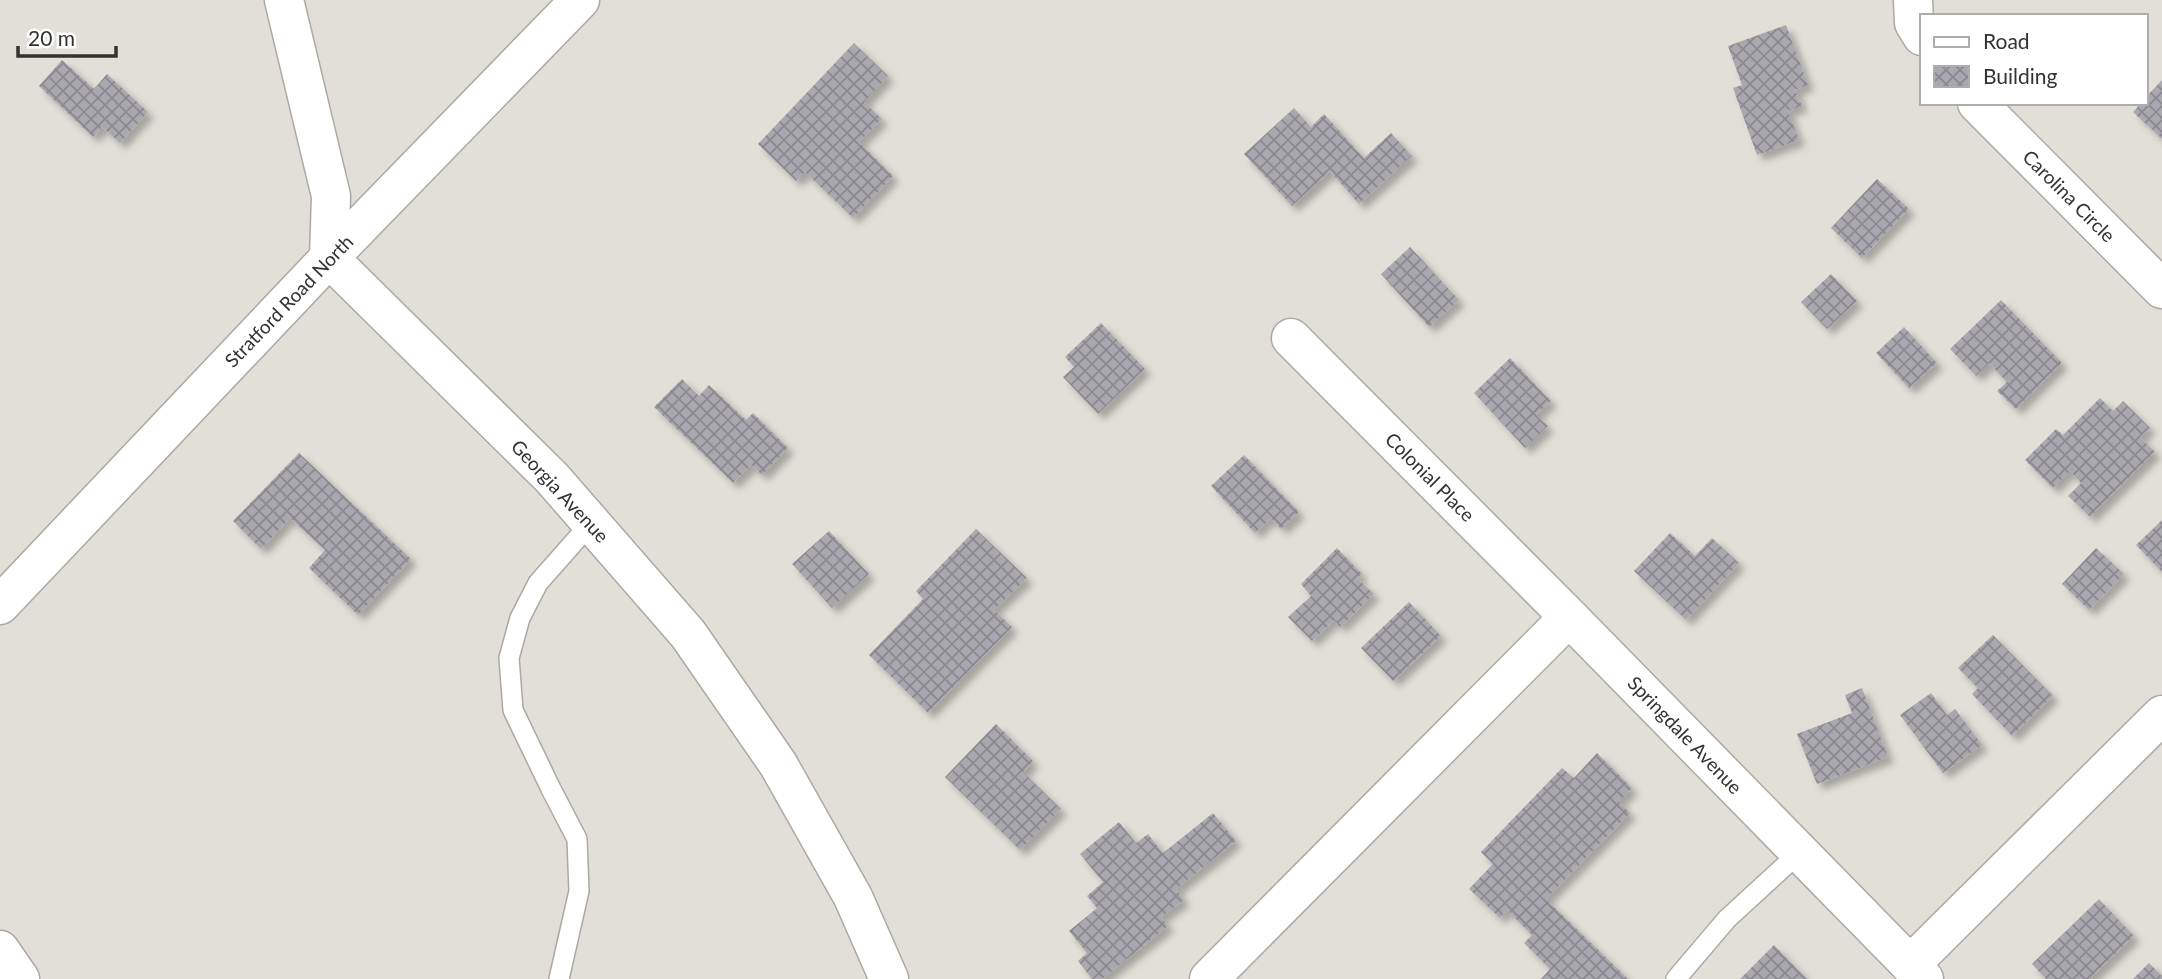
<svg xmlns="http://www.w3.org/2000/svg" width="2162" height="979" viewBox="0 0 2162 979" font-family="Lato,sans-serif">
  <defs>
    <pattern id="building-cross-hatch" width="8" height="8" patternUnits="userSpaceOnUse" patternTransform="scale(1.75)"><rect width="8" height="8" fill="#aaa8af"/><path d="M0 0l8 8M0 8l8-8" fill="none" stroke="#8b898f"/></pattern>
    <filter id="shadow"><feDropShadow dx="6" dy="6" stdDeviation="3.5" flood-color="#0004"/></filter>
  </defs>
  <rect width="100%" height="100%" fill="#e2dfd8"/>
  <path fill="url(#building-cross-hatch)" filter="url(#shadow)" d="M1786,25L1808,85L1795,90L1802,106L1788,111L1799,140L1757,155L1733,88L1742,85L1728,46Z
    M854,43L888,76L864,102L882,119L859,142L893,176L853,218L805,172L796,181L758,144Z
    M62,60L94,89L107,74L148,112L120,143L102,127L93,137L39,86Z
    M2162,80V139L2133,112L2141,103H2146V97Z
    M1294,108L1311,127L1324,114L1364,158L1391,133L1412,156L1359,204L1330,171L1292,206L1244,154Z
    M1877,179L1909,209L1862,258L1831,228Z
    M1410,247L1459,300L1429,327L1381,274Z
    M1831,274L1857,301L1827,329L1801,302Z
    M2001,300L2062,363L2016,409L1997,391L2007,382L1989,363L1976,376L1950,349Z
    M1101,323L1145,369L1098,414L1063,377L1074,367L1065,357Z
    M1904,327L1937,363L1909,388L1876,353Z
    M1510,358L1551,401L1536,415L1548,426L1525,448L1474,393Z
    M682,379L699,396L709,385L746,420L753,413L788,448L762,475L751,465L733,483L654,407Z
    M2100,398L2113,411L2123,401L2150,428L2140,437L2155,452L2090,517L2068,496L2081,483L2070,471L2053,488L2025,460L2056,429L2063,435Z
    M299,453L411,559L358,615L309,568L325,550L290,518L261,549L233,521Z
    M1244,455L1299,512L1281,529L1271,518L1255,533L1211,486Z
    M2162,520V572L2136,545Z
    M976,529L1027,578L994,610L1012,627L928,713L869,655L923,599L916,591Z
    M829,531L869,574L832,608L792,564Z
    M1670,533L1695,556L1712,538L1739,563L1686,620L1634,571Z
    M1337,548L1362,574L1357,578L1374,594L1340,627L1334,620L1312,641L1288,617L1311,596L1301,584Z
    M2096,548L2124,574L2089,610L2062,584Z
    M1409,602L1441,636L1393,681L1361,648Z
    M1993,635L2053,696L2012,736L1972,694L1978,688L1958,668Z
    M1862,688L1888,757L1817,784L1797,734L1852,713L1845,695Z
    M1931,693L1947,715L1955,709L1982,745L1943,773L1900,715Z
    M996,724L1033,761L1023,772L1061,809L1020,850L945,777Z
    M1597,753L1632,788L1619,802L1630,813L1546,899L1628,979H1541L1550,969L1524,943L1532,935L1507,910L1500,918L1469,889L1493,864L1481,852L1562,768L1574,778Z
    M1213,813L1236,841L1176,889L1184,900L1161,917L1168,926L1102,979H1092L1078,961L1087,953L1069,931L1097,908L1087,896L1103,882L1080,854L1119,822L1136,843L1148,834L1163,853Z
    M2099,899L2134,936L2089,979H2046L2032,964Z
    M1774,945L1807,979H1740Z
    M2149,963L2162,976V979H2133Z"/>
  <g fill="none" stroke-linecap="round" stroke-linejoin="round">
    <defs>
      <path id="lane" d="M559,979L579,891L577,839L551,789L513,710L509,658L520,618L538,583L591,523
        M1676,979L1727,919L1800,852"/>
      <path id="street" d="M284,0L331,196L329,258L552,478L688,634L778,764L853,897L889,979
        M1913,0L1914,23L1922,36
        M1977,103L2162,289
        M1291,338L1569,617L1924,979
        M0,950L20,979
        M1910,965L2162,715
        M1209,979L1569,617"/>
      <path id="secondary" d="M0,605L329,258L580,0"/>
    </defs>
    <use href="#lane" stroke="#aca9a2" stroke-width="22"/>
    <use href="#street" stroke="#aca9a2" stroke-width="41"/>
    <use href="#secondary" stroke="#aca9a2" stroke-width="41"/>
    <use href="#lane" stroke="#fff" stroke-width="19"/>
    <use href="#street" stroke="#fff" stroke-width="38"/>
    <use href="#secondary" stroke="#fff" stroke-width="38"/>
  </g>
  <g text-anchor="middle" stroke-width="7" stroke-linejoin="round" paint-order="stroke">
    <g font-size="19" fill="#33322f" stroke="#fff">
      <text transform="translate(2069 196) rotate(45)" y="7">Carolina Circle</text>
      <text transform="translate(289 301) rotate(-46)" y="7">Stratford Road North</text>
      <text transform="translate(1430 477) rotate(45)" y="7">Colonial Place</text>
      <text transform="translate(560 491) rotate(47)" y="7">Georgia Avenue</text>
      <text transform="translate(1685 735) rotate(46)" y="7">Springdale Avenue</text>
    </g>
  </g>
  <rect x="1920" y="14" width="228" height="91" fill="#ffffff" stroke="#adadac" stroke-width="2"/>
  <rect x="1934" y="37" width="35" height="10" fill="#ffffff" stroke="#adadac" stroke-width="2"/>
  <text x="1983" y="49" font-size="21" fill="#33322f">Road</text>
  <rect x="1934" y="66" width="35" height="21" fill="url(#building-cross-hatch)" stroke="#adadac" stroke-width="2"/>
  <text x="1983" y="84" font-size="21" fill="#33322f">Building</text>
  <path d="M18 46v10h98v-10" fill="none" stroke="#33322f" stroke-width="3.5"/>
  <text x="28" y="46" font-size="21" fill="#33322f" stroke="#ffffff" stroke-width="5" paint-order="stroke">20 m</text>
</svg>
